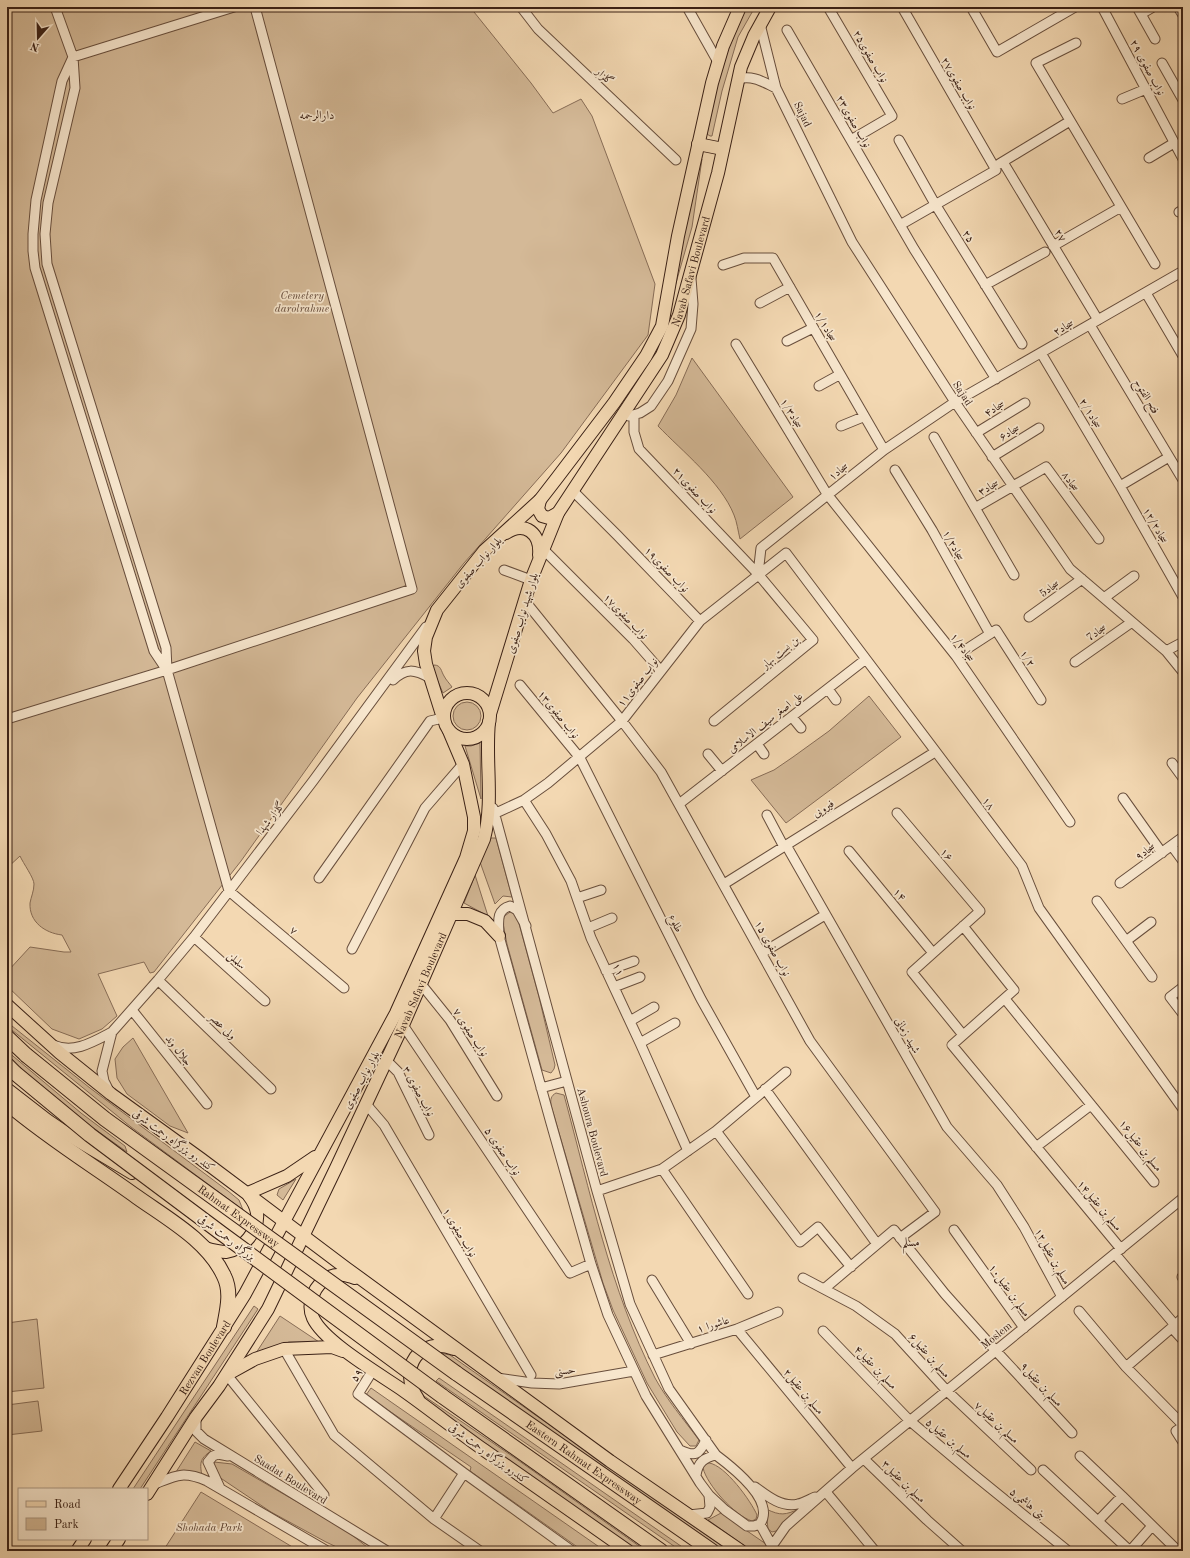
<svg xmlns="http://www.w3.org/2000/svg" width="1190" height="1558" viewBox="0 0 1190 1558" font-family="'Old Standard TT',Amiri,serif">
  <rect width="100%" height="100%" fill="#f3d8b2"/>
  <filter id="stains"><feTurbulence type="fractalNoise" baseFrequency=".005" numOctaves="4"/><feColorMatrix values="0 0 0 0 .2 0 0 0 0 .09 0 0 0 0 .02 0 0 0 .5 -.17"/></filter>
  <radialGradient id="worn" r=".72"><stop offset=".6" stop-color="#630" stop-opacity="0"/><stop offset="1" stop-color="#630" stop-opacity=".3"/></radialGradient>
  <path fill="#d4b997" stroke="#876c56" d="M7,7H470L531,83L553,113L581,99L592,116L655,284L648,335L561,453L464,563L357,698L241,861L154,972L150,973L144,962L98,974L117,1016L102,1029L79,1039L52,1029L7,986V972L30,947L64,952H71L62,935C45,933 29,922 30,903C31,897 34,891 34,884C34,878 23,863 20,856L7,868Z
    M745,7H755L738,37L722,91L712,136H710L707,134L720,71Z
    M699,159H702L692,227L672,297Z
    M692,358L793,497L740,539C738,531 737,522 734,515C721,482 682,451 658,426L676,395Z
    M434,665C441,665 441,671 444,676C446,680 450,684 452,687L443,693L432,668Z
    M869,696L901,737L786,823L751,780L774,770L793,757L829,731Z
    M453 716a14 14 0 1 1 28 0a14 14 0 1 1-28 0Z
    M480,743L481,799L465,746H471Z
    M491,838H496L512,897L503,896L495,904L480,862L487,843Z
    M475,875L488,916L464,903Z
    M510,912L515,914L518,920L539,997L555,1065L554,1069L551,1073L542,1070L507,944L502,918Z
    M7,1022L90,1088L228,1191L239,1200L243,1210L131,1127L7,1026Z
    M133,1038L188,1133L170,1126L127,1094L117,1078L115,1059L123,1047Z
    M7,1051L81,1113L125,1146L127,1152L68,1110L7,1058Z
    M556,1093L564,1095C590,1191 610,1289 655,1378C667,1400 684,1420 699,1440L696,1446H690L677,1432L647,1383L613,1310L603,1283L555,1119C553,1110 546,1098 556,1093Z
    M296,1179L283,1200L277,1195L279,1189Z
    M254,1306L258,1309L140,1489H133Z
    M280,1316L319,1342H289L256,1353Z
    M37,1319L44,1388L7,1392V1323Z
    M440,1353L450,1355L729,1551H722Z
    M439,1378L688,1551H681L436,1381Z
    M371,1388L605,1551H583L470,1471L471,1467L366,1395Z
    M421,1394L515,1458L646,1551H638L423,1400Z
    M38,1401L42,1431L7,1435V1405Z
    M195,1442L211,1451C199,1459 200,1464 202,1476L176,1472Z
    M214,1462L232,1464L347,1531L372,1551H345L326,1542L271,1512L222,1479L214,1471Z
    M709,1463C725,1465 751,1501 757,1515L756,1519L752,1521C735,1516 707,1485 703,1468L704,1465Z
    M201,1492L299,1551H163Z
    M766,1509C781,1516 785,1515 799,1509L776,1531L772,1532L768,1529Z
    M721,1513L766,1544L767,1551H752L708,1520Z"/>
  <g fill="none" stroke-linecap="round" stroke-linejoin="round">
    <defs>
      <path id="minor" d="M55,7L73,57L75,88L48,203L45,234L47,264L166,648L167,670L229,891L344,988
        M521,7L538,29L676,160
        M687,7L718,62
        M828,7L892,116L851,140
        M971,7L997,52L1075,7
        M1102,7L1183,159
        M1137,7L1155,39
        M1178,7L1183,15
        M1141,14L1153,7
        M760,24L776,88L852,242L955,402L1070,569L1166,651L1183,672
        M787,30L914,249L996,379
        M1076,43L1036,63L1155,264
        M1162,63L1183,100
        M738,79C753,75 763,82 776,88
        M1122,99L1146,89
        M899,140L935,204L1022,344
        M1149,158L1174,143
        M1003,162L1098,320
        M999,164L1070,121
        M1179,212L1183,210
        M900,225L996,170L902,7
        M1053,246L1121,207
        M723,265L744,258H773L884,450
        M985,285L1045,252
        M1146,293L1183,356
        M760,303L790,287
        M1090,325L1183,480
        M787,341L813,328
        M736,344L827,494L956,656L1070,822
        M1041,353L1120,486L1183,597
        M819,386L839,375
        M634,415V432L639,449L758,574L813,640L714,721
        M629,416L640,413L651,406L668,381L691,329L693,304L691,278
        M841,426L863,417
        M976,433L1025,403
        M934,437L1014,575
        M992,457L1039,428
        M895,470L932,530L990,634
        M1120,486L1169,457
        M573,491L617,535L700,621
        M975,508L1046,467L1099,539
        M543,549L633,639L661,671
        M504,570L531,580
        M758,574L761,548L884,450L955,402L1183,271
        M1104,598L1134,576
        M525,601L622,721L661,772L810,1041L935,1212L900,1238
        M1029,617L1082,579
        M1166,651L1183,642
        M956,656L996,630L1041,700
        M1075,662L1132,622
        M166,669L154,651L35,268L33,251V234L36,200L62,81L73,57L234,7
        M393,680C406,668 414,669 430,678
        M520,685L580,758L701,999L756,1097
        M828,689L836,700
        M792,717L801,728
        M7,719L167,670L412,589L255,7
        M757,744L764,754
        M708,754L722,771
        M1172,763L1183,778
        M1123,798L1162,853
        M524,800L546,834L571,881L591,938L640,1043L688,1151
        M679,804L866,659
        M493,808L597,1191L630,1304L669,1389L716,1455
        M496,813L524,800L548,783L622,721L700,621L786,553L1022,866L1039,908L1183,1109
        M897,813L980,911L912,972L963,1035
        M767,815L784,847
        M786,845L947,1127L997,1185L1024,1227L1062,1297
        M1172,846L1183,861
        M849,851L933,953
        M319,878L430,721L443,718
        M1120,883L1183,837
        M724,884L935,752
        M577,898L601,890
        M1097,901L1152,977
        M526,926L517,910L510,906C495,910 499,924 499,936L551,1123L591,1264L608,1315L646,1396L700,1483L709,1495L725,1510L747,1526H754L760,1524C776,1501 732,1467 716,1455C704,1458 698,1462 696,1475
        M963,926L1014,990L952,1045L1121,1249
        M588,928L612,918
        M194,937L265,1001
        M1126,941L1151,922
        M352,949L425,808L463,764
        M762,953L825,915
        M606,971L634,961
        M158,980L271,1089
        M421,984L450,1020L497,1096
        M614,987L640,977
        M1183,987L1170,997L1183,1014
        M1005,999L1154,1182
        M132,1010L207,1104
        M630,1021L654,1007
        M403,1025L570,1273L591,1264
        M112,1032L158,980L194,937L313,781L426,627
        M640,1043L675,1023
        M53,1045C74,1054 93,1042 112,1032L102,1071L104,1081L109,1091
        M386,1060L398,1072L429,1135
        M541,1088L567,1081
        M765,1089L877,1244
        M366,1104L384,1125L531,1375
        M716,1131L800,1242L818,1227L851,1267
        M1036,1147L1091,1105
        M662,1169L748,1294
        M597,1191L662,1169L716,1131L786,1072
        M954,1230L1024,1328
        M1115,1254L1175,1325
        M1182,1277L1183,1278
        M803,1278L856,1306L895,1334L947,1391L1031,1470
        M652,1280L691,1344
        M824,1289L894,1230L945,1294L996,1351L1072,1433
        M1079,1311L1126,1367L1183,1425L1182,1427L1176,1431L1183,1442
        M1172,1328L1183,1340
        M737,1329L852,1468
        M823,1331L910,1421L973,1474L1068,1551
        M284,1349L334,1435L434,1519L480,1551
        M653,1355L737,1329L778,1312
        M1126,1367L1183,1318
        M373,1370L358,1394L464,1473L572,1551
        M227,1375L324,1495
        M497,1378L532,1383L559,1384L634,1371
        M196,1417V1431L204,1439L387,1551
        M680,1450C695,1457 699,1455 706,1440
        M1080,1456L1122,1496
        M864,1459L927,1520L962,1551
        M1043,1470L1130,1551
        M152,1485C175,1476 182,1470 207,1481L327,1551
        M755,1487C767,1496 782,1508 798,1504C804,1503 810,1499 815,1497
        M220,1488L208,1462L213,1456L218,1454L228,1456
        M826,1492L875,1551
        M689,1515L707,1513L710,1507L709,1495
        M434,1519L464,1473
        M1098,1521L1122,1496L1178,1551
        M760,1524L772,1546
        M773,1551L772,1546L786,1526L852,1468L1183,1198
        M1130,1551L1152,1526"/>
      <g id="major">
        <path d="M698,144L723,149"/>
        <path d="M540,500L538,509L542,516L549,518L558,513"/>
        <path d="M506,533C525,520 541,534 539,555"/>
        <circle cx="467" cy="716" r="23"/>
        <path id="s1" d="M490,714L531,580L558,513L662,355L679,315L718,173L741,67L754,36L770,7"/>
        <path d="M443,718L426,664L424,651L426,637L437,610L484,551L540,500L557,478L614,403L646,356L662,326L678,236L712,83L723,46L740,7"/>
        <path d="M452,914H468L485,921L499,936"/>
        <path d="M7,1005L60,1053L111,1094L201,1159L346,1268L610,1461L741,1551"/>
        <path d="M7,1089L47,1120L72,1137L132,1173"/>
        <path d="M248,1193L287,1176L315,1157"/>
        <path d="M205,1248C212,1250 219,1252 226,1252C243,1250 259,1230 257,1213C256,1207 253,1201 249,1196"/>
        <path d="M355,1278C346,1275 338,1273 329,1277C315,1284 306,1303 313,1318C324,1342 381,1375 404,1391C431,1410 457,1431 484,1450C532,1484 580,1517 628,1551"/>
        <path d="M228,1374L255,1359L284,1349L332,1347L343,1351"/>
        <path d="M418,1399C397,1368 420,1335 454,1349"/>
        <path id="s2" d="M119,1489L167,1417L245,1294L396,1013L466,858L474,831V817L463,764L449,731"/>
        <path id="s3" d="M147,1494L196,1417L219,1386L268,1309L336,1168L403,1025L484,839C494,800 485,762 489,722"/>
        <path d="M77,1551L85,1539"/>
        <path d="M111,1551L119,1539"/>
      </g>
      <g id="highway">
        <path d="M7,1037L26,1055"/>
        <path d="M7,1065L15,1073"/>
        <path d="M7,1103C48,1138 94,1166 137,1197C168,1219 208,1241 224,1276C232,1292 227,1310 224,1327"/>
        <path id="s4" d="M456,1373L712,1551"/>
        <path d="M442,1396L661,1551"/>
      </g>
    </defs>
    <use href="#minor" stroke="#684e3c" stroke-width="11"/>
    <use href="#major" stroke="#3a2015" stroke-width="14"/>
    <use href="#highway" stroke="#3a2015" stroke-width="16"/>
    <use href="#minor" stroke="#f7e6cd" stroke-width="9"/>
    <use href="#major" stroke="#f3d8b2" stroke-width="12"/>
    <use href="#highway" stroke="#f3d8b2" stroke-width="14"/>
    <defs>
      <g id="highway-bridge">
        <path id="s5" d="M26,1055L105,1119L456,1373"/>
        <path d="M15,1073L90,1135L221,1233L442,1396"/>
      </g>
    </defs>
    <use href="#highway-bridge" stroke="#3a2015" stroke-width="16" stroke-linecap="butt"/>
    <use href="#highway-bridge" stroke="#f3d8b2" stroke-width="14"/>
  </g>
  <g text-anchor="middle" stroke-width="3.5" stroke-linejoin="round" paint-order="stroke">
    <g font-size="11" fill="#3a2015" stroke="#f7e6cd">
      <text transform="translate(871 56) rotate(60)" y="4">۲۵نواب صفوی</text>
      <text transform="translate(1148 67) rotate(62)" y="4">نواب صفوی ۲۹</text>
      <text transform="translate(605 76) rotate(44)" y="4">گلزار</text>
      <text transform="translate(959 83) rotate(60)" y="4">۲۷نواب صفوی</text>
      <text transform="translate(803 114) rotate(64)" y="4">Sajad</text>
      <text transform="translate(854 121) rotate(60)" y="4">۲۳نواب صفوی</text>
      <text transform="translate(1061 235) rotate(59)" y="4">۲۷</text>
      <text transform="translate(969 236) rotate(58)" y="4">۲۵</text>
      <text dy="4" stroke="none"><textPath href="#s1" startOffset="490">Navab Safavi Boulevard</textPath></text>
      <text transform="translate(826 326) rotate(60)" y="4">۱/۱سجاد</text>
      <text transform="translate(1063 327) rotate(-30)" y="4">۲سجاد</text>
      <text transform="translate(963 393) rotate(57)" y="4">Sajad</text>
      <text transform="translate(1147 396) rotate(59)" y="4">فتح الفتوح</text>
      <text transform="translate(994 408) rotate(-32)" y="4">۴سجاد</text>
      <text transform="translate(792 413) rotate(59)" y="4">۱/۳سجاد</text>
      <text transform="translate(1091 413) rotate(59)" y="4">۲/۱سجاد</text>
      <text transform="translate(1009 432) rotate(-31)" y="4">۶سجاد</text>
      <text transform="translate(838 471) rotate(-38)" y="4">۱سجاد</text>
      <text transform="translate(1071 481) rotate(55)" y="4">۸سجاد</text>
      <text transform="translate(988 487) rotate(-30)" y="4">۳سجاد</text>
      <text transform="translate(695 490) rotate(47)" y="4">۲۱نواب صفوی</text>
      <text transform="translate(1156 525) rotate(60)" y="4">۱۲/۲سجاد</text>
      <text transform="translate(954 545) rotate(61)" y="4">۱/۲سجاد</text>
      <text transform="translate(478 562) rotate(-48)" y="4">بلوار نواب صفوی</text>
      <text transform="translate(667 569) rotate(46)" y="4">۱۹نواب صفوی</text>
      <text transform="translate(1049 588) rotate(-36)" y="4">5سجاد</text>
      <text transform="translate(522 613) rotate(-73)" y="4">بلوار شهید نواب صفوی</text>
      <text transform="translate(626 616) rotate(46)" y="4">۱۷نواب صفوی</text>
      <text transform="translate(1096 632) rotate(-35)" y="4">7سجاد</text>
      <text transform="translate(963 647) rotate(53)" y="4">۱/۴سجاد</text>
      <text transform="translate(780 652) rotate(-39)" y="4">بن بست بهار</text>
      <text transform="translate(1028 658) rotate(57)" y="4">۱/۲</text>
      <text transform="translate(637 682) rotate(-52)" y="4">۱۱نواب صفوی</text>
      <text transform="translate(559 714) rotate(51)" y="4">۱۳نواب صفوی</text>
      <text transform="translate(765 722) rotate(-38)" y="4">علی اصغر سیف الاسلامی</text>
      <text transform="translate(989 803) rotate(53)" y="4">۱۸</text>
      <text transform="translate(823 808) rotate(-32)" y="4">فیرویی</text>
      <text transform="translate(270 818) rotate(-52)" y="4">گلزار شهدا</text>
      <text transform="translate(1145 851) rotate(-36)" y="4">۹سجاد</text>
      <text transform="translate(947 854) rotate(50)" y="4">۱۶</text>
      <text transform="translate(900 894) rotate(50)" y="4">۱۴</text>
      <text transform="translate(676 923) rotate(63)" y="4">طلوع</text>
      <text transform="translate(294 930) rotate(40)" y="4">۷</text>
      <text transform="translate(773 948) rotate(61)" y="4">نواب صفوی ۱۵</text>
      <text transform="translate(237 960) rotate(41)" y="4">سلملن</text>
      <text transform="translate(619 969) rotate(65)" y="4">۱۱</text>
      <text dy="4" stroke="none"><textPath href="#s3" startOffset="579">Navab Safavi Boulevard</textPath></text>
      <text transform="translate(223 1026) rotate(44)" y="4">ولی عصر</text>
      <text transform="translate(471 1032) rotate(57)" y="4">نواب صفوی ۷</text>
      <text transform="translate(908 1035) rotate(60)" y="4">شهید زمانی</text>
      <text transform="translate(179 1050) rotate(52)" y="4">جلال وند</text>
      <text transform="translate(361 1080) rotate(-62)" y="4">بلوار نواب صفوی</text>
      <text transform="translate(419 1091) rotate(62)" y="4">نواب صفوی ۳</text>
      <text transform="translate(593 1132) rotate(75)" y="4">Ashoura Boulevard</text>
      <text transform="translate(174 1140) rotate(36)" y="4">کند رو بزرگراه رحمت شرقی</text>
      <text transform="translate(1141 1145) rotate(52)" y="4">مسلم بن عقیل۱۶</text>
      <text transform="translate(503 1151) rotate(56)" y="4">نواب صفوی ۵</text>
      <text transform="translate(1100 1205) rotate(50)" y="4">مسلم بن عقیل۱۴</text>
      <text dy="4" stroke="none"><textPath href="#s5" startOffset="267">Rahmat Expressway</textPath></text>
      <text transform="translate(460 1232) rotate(59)" y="4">نواب صفوی ۱</text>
      <text transform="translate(227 1237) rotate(37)" y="4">بزرگراه رحمت شرقی</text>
      <text transform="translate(1053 1256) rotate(61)" y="4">مسلم بن عقیل۱۲</text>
      <text transform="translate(1010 1290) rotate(54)" y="4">مسلم بن عقیل۱۰</text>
      <text transform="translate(713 1324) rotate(-17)" y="4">عاشورا ۱</text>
      <text transform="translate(996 1335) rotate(-39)" y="4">Moslem</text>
      <text transform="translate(930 1355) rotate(48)" y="4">مسلم بن عقیل۶</text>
      <text dy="4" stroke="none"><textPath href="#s2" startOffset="157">Rezvan Boulevard</textPath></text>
      <text transform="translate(876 1367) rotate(46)" y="4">مسلم بن عقیل۴</text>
      <text transform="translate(565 1370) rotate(-5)" y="4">حسنی</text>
      <text transform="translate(356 1375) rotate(-58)" y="4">۵۹</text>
      <text transform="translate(1042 1384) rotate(47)" y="4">مسلم بن عقیل۹</text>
      <text transform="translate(804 1391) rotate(50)" y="4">مسلم بن عقیل۲</text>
      <text transform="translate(997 1422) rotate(43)" y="4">مسلم بن عقیل۷</text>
      <text transform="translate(949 1438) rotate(40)" y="4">مسلم بن عقیل۵</text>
      <text transform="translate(489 1453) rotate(36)" y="4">کندرو بزرگراه رحمت شرقی</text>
      <text dy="4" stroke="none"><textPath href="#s4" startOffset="156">Eastern Rahmat Expressway</textPath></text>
      <text transform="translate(291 1479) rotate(32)" y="4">Saadat Boulevard</text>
      <text transform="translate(904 1481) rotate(44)" y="4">مسلم بن عقیل۳</text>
      <text transform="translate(1028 1503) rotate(39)" y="4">بنی هاشمی۵</text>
    </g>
    <g font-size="11" font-style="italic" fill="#604636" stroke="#f7e6cd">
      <text x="302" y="299">Cemetery<tspan x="302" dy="13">darolrahme</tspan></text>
      <text x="209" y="1531">Shohada Park</text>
    </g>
    <g font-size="12" fill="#3a2015" stroke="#f7e6cd">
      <text x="317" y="119">دارالرحمه</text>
      <text x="911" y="1246">مسلم</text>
    </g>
  </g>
  <rect width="1190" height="1558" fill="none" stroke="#f3d8b2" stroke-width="24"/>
  <rect x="8" y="8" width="1174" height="1542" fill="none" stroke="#3a2015" stroke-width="2"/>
  <rect x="12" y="12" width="1166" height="1534" fill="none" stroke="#3a2015"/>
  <rect x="18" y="1488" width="130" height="52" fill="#f7e6cd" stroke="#ab9783"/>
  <rect x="26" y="1501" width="20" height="6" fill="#f3d8b2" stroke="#ab9783"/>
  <text x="54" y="1508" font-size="12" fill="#3a2015">Road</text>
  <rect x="26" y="1518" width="20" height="12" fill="#d4b997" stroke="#ab9783"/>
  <text x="54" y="1528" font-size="12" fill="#3a2015">Park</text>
  <g transform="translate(38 38) rotate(200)" stroke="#f7e6cd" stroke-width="3" paint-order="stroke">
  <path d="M0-3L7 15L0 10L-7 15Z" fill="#3a2015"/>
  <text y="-6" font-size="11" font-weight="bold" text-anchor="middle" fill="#3a2015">N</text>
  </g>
  <rect width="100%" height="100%" filter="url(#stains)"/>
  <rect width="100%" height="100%" fill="url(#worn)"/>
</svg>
